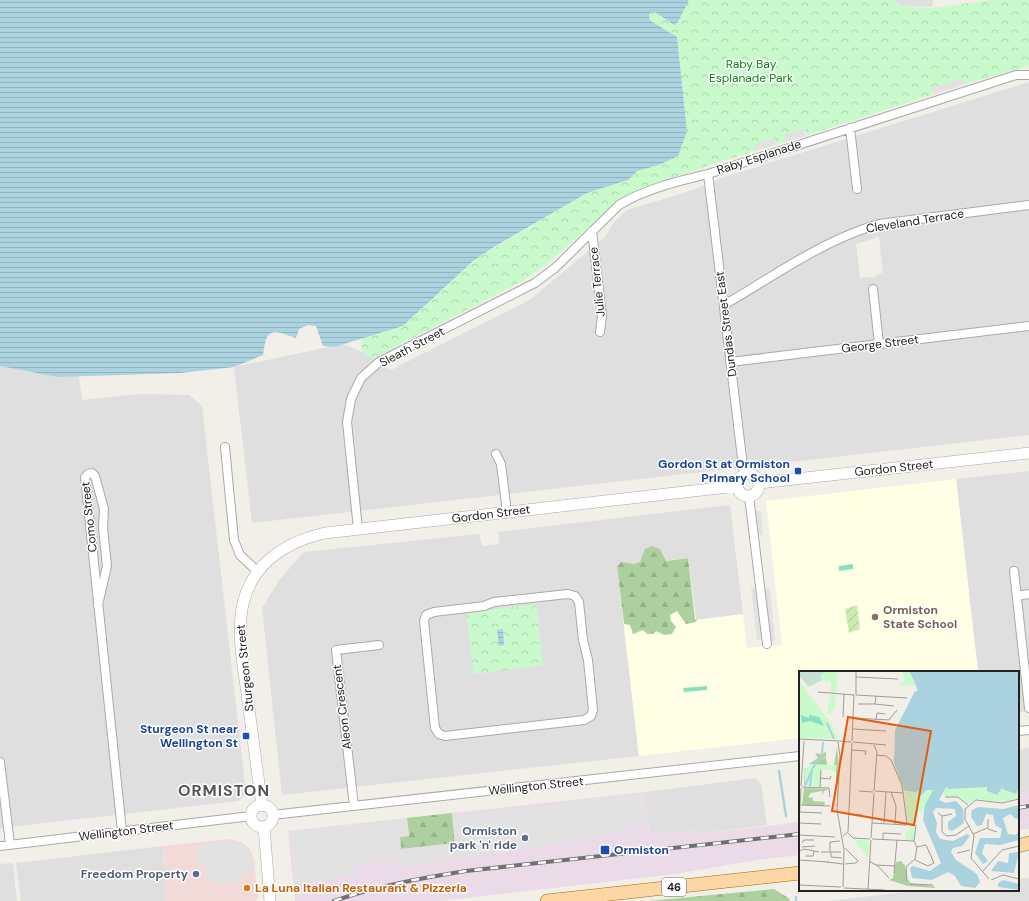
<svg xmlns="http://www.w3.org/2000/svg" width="1029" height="901" viewBox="0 0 1029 901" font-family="'DM Sans',sans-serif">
  <defs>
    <pattern id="forest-firs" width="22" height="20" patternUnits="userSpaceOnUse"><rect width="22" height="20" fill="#add19e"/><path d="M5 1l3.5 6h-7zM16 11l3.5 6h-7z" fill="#95b388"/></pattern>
    <pattern id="park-crowns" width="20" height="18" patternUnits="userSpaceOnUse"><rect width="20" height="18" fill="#c8facc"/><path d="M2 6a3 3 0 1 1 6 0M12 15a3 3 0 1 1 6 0" fill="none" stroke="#acd6af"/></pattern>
    <pattern id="garden-furrows" width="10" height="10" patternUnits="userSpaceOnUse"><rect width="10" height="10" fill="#cdebb0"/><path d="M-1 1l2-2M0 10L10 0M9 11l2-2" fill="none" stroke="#b0c997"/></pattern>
    <pattern id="water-rules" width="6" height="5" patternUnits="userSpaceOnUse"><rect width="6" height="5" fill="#aad3df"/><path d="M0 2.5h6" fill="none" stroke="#92b5bf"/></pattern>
  </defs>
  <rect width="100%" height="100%" fill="#f2efe9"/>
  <path fill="#e0dfdf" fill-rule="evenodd" d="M894,0H933L932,7L900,6Z
    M1029,82V435L252,523L234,367L343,344L362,352L391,370L531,299L605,237L614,222L627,210L690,191L727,176ZM879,237L883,272L874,277L860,278L856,244Z
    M0,366L57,377L79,375L82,400L139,394L189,395L202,406L246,793L239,801L0,828Z
    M1029,471V711L1018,713V672H978L956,479Z
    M730,505L743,614L696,620L688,558L617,567L639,756L282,795L262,608L280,579L304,552L479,534L482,546L499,544L498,532Z
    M1029,748V791L1018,793V749Z
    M755,778L761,784L767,825L697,834L695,830L649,834L645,792Z
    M163,846L165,901H21L16,863Z
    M13,863L17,901H0V864Z
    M1029,878V901H828L924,890H1018V879Z"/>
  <path fill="#f2dad9" d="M231,839L241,842L250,849L254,860L258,898L255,901H165L163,846Z"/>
  <path fill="#ffffe5" d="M956,479L978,672H800V738L639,756L617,567L688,558L696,620L743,614L747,648L782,645L766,501Z"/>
  <path fill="#ebdbe8" d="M1029,791V829L1018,830V793Z
    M645,792L649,834L695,830L697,834L800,822V855L757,860L675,874L440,901H295L288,831Z"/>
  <path fill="url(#forest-firs)" d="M652,546L660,549L666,561L688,558L695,619L697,620L696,622L686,624L677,611L670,615L671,621L676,627L672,634L664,635L656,631L653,634H647L643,630L633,634L630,625L624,624L617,567L621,562L634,564L640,562L645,549Z
    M452,813L455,843L401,849L400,837L409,836L407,818Z
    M774,889L790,899L789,901H648Z"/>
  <path fill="url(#park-crowns)" d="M689,0H894L900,6L933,8L990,0H1029V66L965,84L963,78L932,88L934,94L805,136L806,128L785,134V142L775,145V138L755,144L754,151L683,174L627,195L616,203L547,264L524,280L373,359L362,352L361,339L404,326L473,261L587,193L628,180L637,171L659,165L687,131L677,37L651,21L649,18L650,13L655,12L674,25Z
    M536,604L543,665L474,674L466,613Z"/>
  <path fill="url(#garden-furrows)" d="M857,605L860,629L849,633L845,609Z"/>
  <path fill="#88e0be" d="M853,564V569L839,571V566Z
    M707,686V690L684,692L683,688Z"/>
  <path fill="#e2e2e2" d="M963,78L965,84L934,94L932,88Z
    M806,128L805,136L785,142V134Z
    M775,138V145L754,151L755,144Z
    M754,511H761L763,535H757Z
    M758,587L763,639L757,640L751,588Z
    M770,588L775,641H769L763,589Z
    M642,792L646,824L591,839L396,868L395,859L364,862L353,869L354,875L295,884L290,832L407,818L409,836L400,837L401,849L455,843L452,817Z
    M234,841L250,852L254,873L240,874L241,881L215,884L214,877L207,878L205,863L199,864L197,845Z"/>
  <path fill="url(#water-rules)" d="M0,0H689L678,22L674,25L655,12L650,13L649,18L651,21L677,37L687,131L678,156L659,165L637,171L628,180L587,193L494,247L473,261L403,326L334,347L323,346L316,326L308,325L299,329L296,338C287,336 270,325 266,340C264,345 264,350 263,355L234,367L181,373L57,377L0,366Z
    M503,629L504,645L499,646L497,630Z"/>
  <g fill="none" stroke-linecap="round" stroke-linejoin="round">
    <path stroke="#aad3df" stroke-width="2.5" d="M779,771L786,816
      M796,897V901"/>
    <defs>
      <path id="minor" d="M850,128L857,189
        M708,174L744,475
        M592,231L602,316L600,332
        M873,289L879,344
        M724,305C774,276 823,240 879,224L1029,205
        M730,362L1029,326
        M225,447L234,540L240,555L258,572
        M496,454L501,464L507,512
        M749,496L767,644
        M358,529L347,422L351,399L361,378L379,362L535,283L555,268L619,205C645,189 679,181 708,174L1016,75H1029
        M1014,571L1029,708
        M568,594L575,596L579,602L583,640L588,660L593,710L591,716L584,720L445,736L439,734L435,728L424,621L426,615L434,612L484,606L494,602Z
        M1017,596L1029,594
        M98,605L107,566L103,528L104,509L95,476L92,473L88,474L85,477L122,831
        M1018,731L1029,730
        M0,762L10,844
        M354,806L336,650L379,645
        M272,815L800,756
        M0,846L251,816"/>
      <path id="tertiary" d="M737 485a11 11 0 1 1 22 0a11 11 0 1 1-22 0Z
        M759,483L1029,453
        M251 816a11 11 0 1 1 22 0a11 11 0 1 1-22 0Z
        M262,806C257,769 252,731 247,694C244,669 238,642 241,616C246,568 281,543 325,533L737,486
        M264,827L270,901"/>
      <path id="primary" d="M1018,846L1029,843
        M547,901L800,873"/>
    </defs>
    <use href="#minor" stroke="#a9a9a9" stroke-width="10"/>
    <use href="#tertiary" stroke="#a9a9a9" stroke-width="12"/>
    <use href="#primary" stroke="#a06b00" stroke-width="14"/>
    <use href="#minor" stroke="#fff" stroke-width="8"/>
    <use href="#tertiary" stroke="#fff" stroke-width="11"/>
    <use href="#primary" stroke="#fcd6a4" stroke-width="13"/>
    <defs>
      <path id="rail" d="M1018,808L1029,806
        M334,901C377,886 422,878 466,871L800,834"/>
    </defs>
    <use href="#rail" stroke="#707070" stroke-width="4"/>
    <use href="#rail" stroke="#fff" stroke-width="2.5" stroke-dasharray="8" stroke-linecap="butt"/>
  </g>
  <g fill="#1a4fb4" stroke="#fff" stroke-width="1.5">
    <rect x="794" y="467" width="8" height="8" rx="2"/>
    <rect x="242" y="732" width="8" height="8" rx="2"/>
    <rect x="600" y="845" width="10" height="10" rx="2"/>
  </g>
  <circle fill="#8d6e63" stroke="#fff" stroke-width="1.5" cx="875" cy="617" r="4"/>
  <g fill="#5c6f8a" stroke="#fff" stroke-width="1.5">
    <circle cx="525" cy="838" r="4"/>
    <circle cx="196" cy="874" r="4"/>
  </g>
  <circle fill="#e8710a" stroke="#fff" stroke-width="1.5" cx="247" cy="888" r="4"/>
  <g text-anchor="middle" stroke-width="3" stroke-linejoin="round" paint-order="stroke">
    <rect fill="#fff" stroke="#646464" stroke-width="1" x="662" y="878" width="24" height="18" rx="3"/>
    <g font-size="11" font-weight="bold" fill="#222">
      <text x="674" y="891">46</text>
    </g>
    <g font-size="12" fill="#0c8416" stroke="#fff">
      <text x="751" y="68">Raby Bay<tspan x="751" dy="14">Esplanade Park</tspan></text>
    </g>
    <g font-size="12" fill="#222" stroke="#fff">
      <text transform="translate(759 157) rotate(-18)" y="4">Raby Esplanade</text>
      <text transform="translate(915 221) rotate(-9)" y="4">Cleveland Terrace</text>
      <text transform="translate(597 282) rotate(-96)" y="4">Julie Terrace</text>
      <text transform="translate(726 324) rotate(-97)" y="4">Dundas Street East</text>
      <text transform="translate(880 344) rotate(-7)" y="4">George Street</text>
      <text transform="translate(412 347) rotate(-28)" y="4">Sleath Street</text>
      <text transform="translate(894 468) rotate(-6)" y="4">Gordon Street</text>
      <text transform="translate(491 514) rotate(-7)" y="4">Gordon Street</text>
      <text transform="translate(89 517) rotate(-96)" y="4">Como Street</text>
      <text transform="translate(245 668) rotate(-96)" y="4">Sturgeon Street</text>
      <text transform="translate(342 707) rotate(-97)" y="4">Aleon Crescent</text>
      <text transform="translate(536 786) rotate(-6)" y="4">Wellington Street</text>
      <text transform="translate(126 831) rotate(-7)" y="4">Wellington Street</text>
    </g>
    <g font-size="12" font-weight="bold" fill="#164399" stroke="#fff" text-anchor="end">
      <text x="790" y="468">Gordon St at Ormiston<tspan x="790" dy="14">Primary School</tspan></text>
      <text x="238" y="733">Sturgeon St near<tspan x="238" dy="14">Wellington St</tspan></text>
      <text x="614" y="854" text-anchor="start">Ormiston</text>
    </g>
    <g font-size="12" font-weight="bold" fill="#785e54" stroke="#fff" text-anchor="start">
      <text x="883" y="614">Ormiston<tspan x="883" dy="14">State School</tspan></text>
    </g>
    <g font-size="12" font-weight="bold" fill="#4e5e75" stroke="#fff" text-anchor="end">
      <text x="517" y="835">Ormiston<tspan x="517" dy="14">park 'n' ride</tspan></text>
      <text x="188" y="878">Freedom Property</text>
    </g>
    <g font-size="12" font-weight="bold" fill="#c56008" stroke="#fff" text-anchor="start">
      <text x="255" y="892">La Luna Italian Restaurant &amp; Pizzeria</text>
    </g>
    <g font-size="16" font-weight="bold" letter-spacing="1" fill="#555" stroke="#fff">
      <text x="224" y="796">ORMISTON</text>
    </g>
  </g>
  <g transform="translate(799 671)">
    <rect width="220" height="220" fill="#f2efe9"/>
    <path d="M38,76L40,94L37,118V100L22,96L12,115L5,114V97H10V93L19,87L16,82L22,83V85L27,80V86L21,89L27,87L28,94H35ZM5,117L30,118L25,120L24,124L23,120L12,122L9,126L14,127V130L26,131L25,135L3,134ZM102,190L106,195L109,212L135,215L136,217L109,215L90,209L94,207L97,191Z" fill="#add19e"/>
    <path d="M0,1H31L29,6L10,16L0,5Z" fill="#c6e0d4"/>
    <path d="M26,1H39L37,21H32V10L22,9V3ZM103,1H111L116,15L102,14L101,11H106ZM0,10L31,51L40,68L0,67ZM32,24H36V35L31,44L28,41ZM93,88H95L108,121L119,119L125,124L128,119H134L125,140L116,142L115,169H106L107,160H110V155L106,127ZM10,93L38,94L37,100L22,98L20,115H6L5,97H10ZM203,115V118L217,123L220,116V127L200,131L180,128L169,132L160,125L147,126L143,122L147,116H188V120L197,124ZM54,168L71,170L69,186Z" fill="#c8facc"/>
    <path d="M2,44L10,47V44L20,46L25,55L11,50L3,52Z" fill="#88e0be"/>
    <path d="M111,1H220V116L217,123L203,118L204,115L198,124L188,120V116L150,118L147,116L140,129L147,132L157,130L164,138L165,152L153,160L149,158V151L157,145L156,138L137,137L134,141L138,152L137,161L141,168L154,170L168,163L171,165L163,175L154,177L152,181L157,189L178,203L181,211L176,217L162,215L156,205L149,201L133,209L113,207L111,197L114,195L131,200L142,192L124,149L126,134L134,119H128L123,124L119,122L120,119L117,121L106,120L95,92L96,59L116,20H119ZM220,134V147L217,148L211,143L204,147L209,163L216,164L220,161V169L201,174L186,173L183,182L189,190L184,193L176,182L181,167H201L203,158L196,154L194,144L187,143L183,154L178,155L172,146L173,139L179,136L204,138ZM220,181L215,202L192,200L199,190L209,192L210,182ZM204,209L220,213V219L199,216V212Z" fill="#aad3df"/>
    <path fill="none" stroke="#aad3df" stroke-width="2" d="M28,52L35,68M6,115L12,101M11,115L13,98L23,83L24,71"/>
    <path fill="none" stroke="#9f9d99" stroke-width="1" d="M57,6L99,8M19,21L55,24M57,24L108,27M57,24V1M77,25L76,33L95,35M59,33H76M44,46L45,23M54,47L90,49L98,39M77,49L78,42L86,43M54,58L87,60M0,68L40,70M40,70L52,71M53,70L55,24M39,71L41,85L38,139L45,179L44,216M54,71L87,74M75,74L78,81L75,120M52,79L67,80L66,84M21,107L31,108L32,105M2,115L5,70M3,116L30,117L31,126M21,116L22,99M60,120L74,121M76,120L104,122M92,121L97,135L96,153M146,126H159L169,134M2,134L31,135M1,141L23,142M139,142L143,145L153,143M48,143L63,144M143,145V161L148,165L157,164L170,155M189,148V158L198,161M0,152L22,153M0,152L2,117M73,152L107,154L108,152L103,114L92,89L87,85L77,84M85,152L87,121M49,162L54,167L71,168M174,163L188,157M0,164L36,166M44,165L49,161L53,72M72,167L75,122M73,168L115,170M84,169V162L102,163M115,170L118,176L116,188L107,196L108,209L112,213L134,214M115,170L117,154M3,172L5,169H15M3,176L16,175M46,177L59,190L57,192L46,193M1,180L5,178L20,181M31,180V171L41,170M22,181H42M32,181V186L43,187M158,182L171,179M6,185H14L15,180M0,189L29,191M116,189L129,195L135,192L127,174L118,176M70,190L77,194L96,195M28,191L44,193M78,194L90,207M184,200L203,179L220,175M95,202L98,169M190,208L172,187L175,165L166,148V138L177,129L203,132L220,128M192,209L204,204L220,208M0,214L42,216M45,217L86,219M69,218L72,169"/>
    <path fill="#e8590c" fill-opacity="0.15" stroke="#e8590c" stroke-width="2" d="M49,46L132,60L115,154L33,140Z"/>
    <rect width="220" height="220" fill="none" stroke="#222" stroke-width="2"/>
  </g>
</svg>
